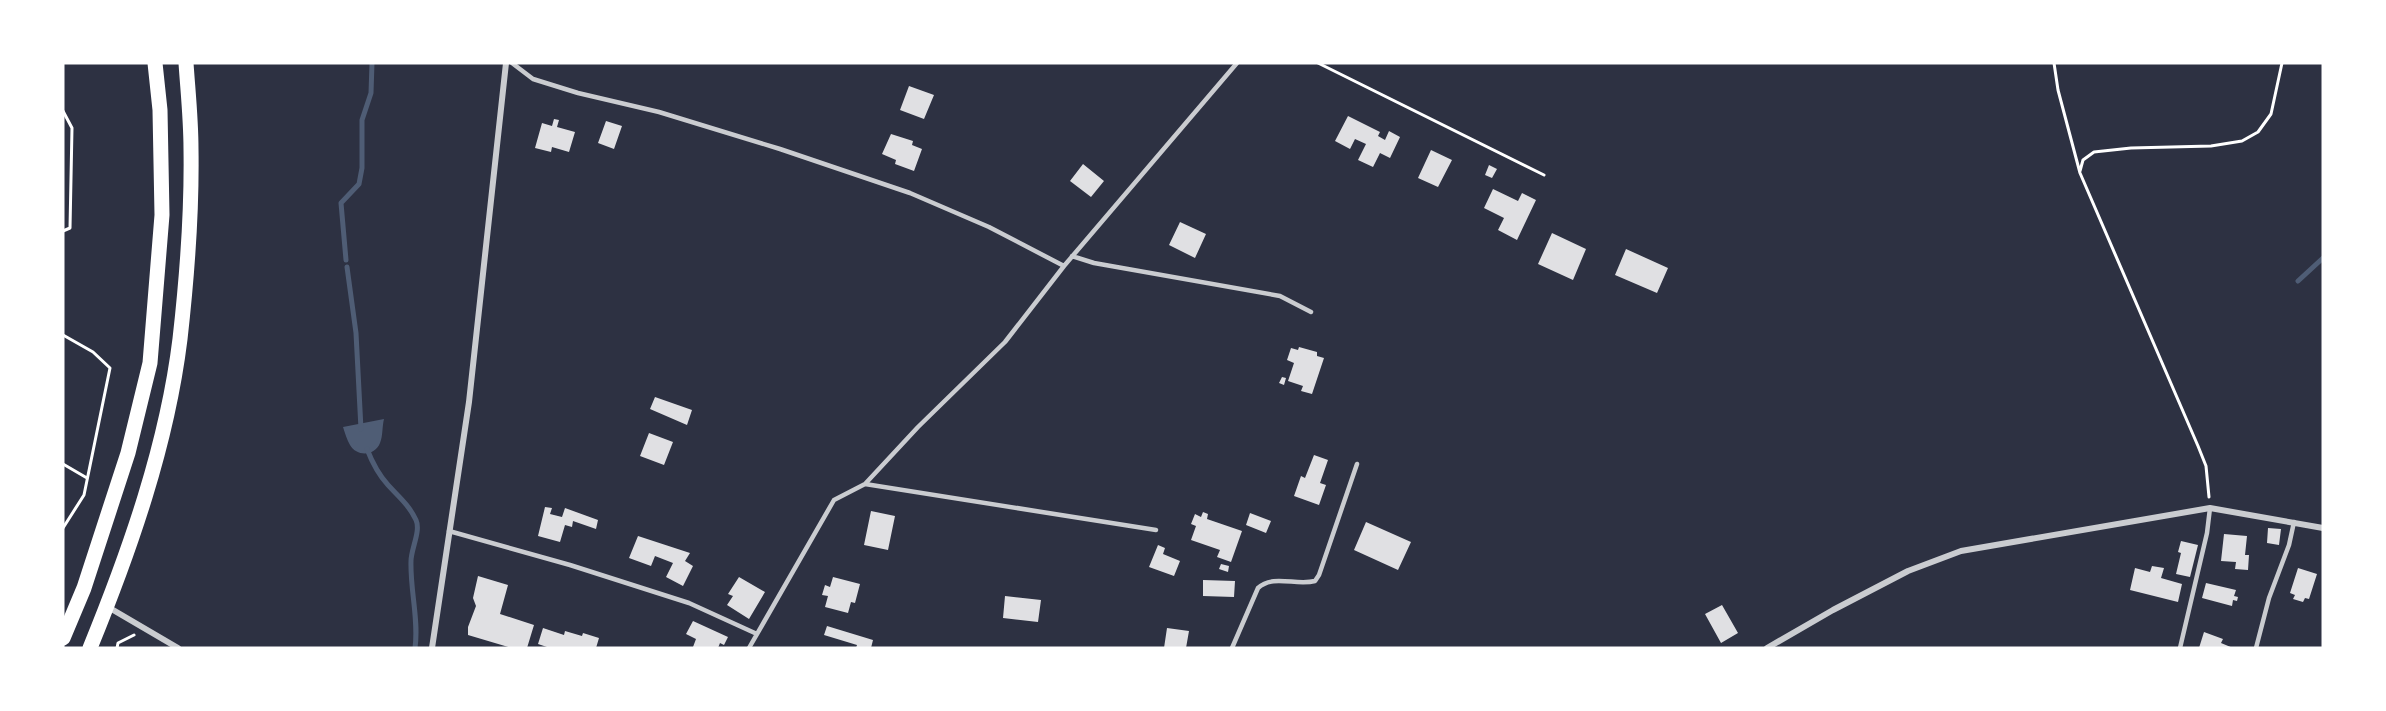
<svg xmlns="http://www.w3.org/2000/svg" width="2386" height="711" viewBox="0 0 2386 711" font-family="'Archivo Narrow',sans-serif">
  <rect width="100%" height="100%" fill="#2d3142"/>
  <path fill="#4f5d75" d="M384,419C382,427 383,436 380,443C375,456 357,457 350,445C347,440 345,433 343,427Z"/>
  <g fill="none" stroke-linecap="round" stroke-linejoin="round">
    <path stroke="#4f5d75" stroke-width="5" d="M346,260L341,203L359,184L362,168V120L371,93L372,63
      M347,267L356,333L361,429
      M2298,281L2323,258
      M367,449C372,462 378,474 388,485C399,497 409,505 416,520C421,531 411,549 411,561C410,590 419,620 415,648"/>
  </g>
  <path fill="#e0e0e3" d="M909,86L934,95L924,119L900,110Z
    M1348,116L1380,132L1378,136L1385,140L1389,131L1400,137L1390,158L1380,153L1373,167L1358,160L1366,144L1355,139L1350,149L1335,141Z
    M554,119L559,120L557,127L575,132L569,152L552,147L551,152L535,148L542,123L552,126Z
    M606,121L622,126L614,149L598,143Z
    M891,134L913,141L912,145L922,149L914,171L895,164L896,160L882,154Z
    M1431,150L1452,160L1438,187L1418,178Z
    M1083,164L1104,181L1091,197L1070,181Z
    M1489,165L1497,169L1492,178L1485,175Z
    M1493,189L1518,201L1522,193L1536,200L1517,240L1498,230L1504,218L1484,208Z
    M1180,222L1206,234L1195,258L1169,245Z
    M1552,233L1586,249L1573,280L1538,264Z
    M1626,249L1668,268L1657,293L1615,275Z
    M1299,347L1317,352V356L1324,358L1312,394L1301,391L1303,386L1288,381L1294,363L1287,360L1291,348L1298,350Z
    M1282,377L1286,378L1284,385L1279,383Z
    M655,397L692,410L687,425L650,409Z
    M649,433L673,442L664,465L640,456Z
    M1314,455L1328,460L1320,483L1326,485L1319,505L1294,496L1301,476L1305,478Z
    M545,507L552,508L550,514L562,517L565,508L598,520L596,529L573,521L572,527L565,525L560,542L538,536Z
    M871,511L895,516L888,550L864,545Z
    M1203,512L1208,514L1207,519L1242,531L1231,562L1217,557L1220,550L1191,540L1196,526L1191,524L1195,514L1201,517Z
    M1250,513L1271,521L1266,533L1246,525Z
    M1366,522L1411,542L1398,570L1354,550Z
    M2268,528L2281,529L2279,545L2267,543Z
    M2224,534L2247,536L2245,555H2249L2248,570L2235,569L2236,562L2221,561Z
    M638,536L690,553L685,561L693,566L683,586L666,577L673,563L655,556L651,566L629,558Z
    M2181,541L2198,545L2190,577L2176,574L2181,553L2178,552Z
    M1158,545L1165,548L1163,554L1180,561L1174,576L1149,567Z
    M1221,564L1229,566L1228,572L1219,569Z
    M2152,566L2164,568L2161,578L2182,584L2178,602L2130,590L2135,568L2150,572Z
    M2298,568L2317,574L2309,599L2305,598L2303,602L2293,599L2295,595L2290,593Z
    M478,576L508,585L500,614L534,625L527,648H512L468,635V627L476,606L473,598Z
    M739,577L765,592L749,619L727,605L733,596L728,594Z
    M833,577L860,584L855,603L851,602L848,613L825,607L828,596L822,595L825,585L830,587Z
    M1203,580L1235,581L1234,597L1203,596Z
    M2206,583L2236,590L2234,596L2238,597L2237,601L2233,600L2232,606L2202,598Z
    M1005,596L1041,600L1038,622L1003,618Z
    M1722,605L1738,633L1721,643L1705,614Z
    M693,621L728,637L724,645L720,643L718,648L693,647L696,639L686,634Z
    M827,626L873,640L871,648H856L857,645L824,635Z
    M543,628L564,635L565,631L582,636L583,633L599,638L596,648H550L538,644Z
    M1167,628L1189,631L1186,648H1164Z
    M2204,632L2223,639L2221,643L2233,648H2199Z"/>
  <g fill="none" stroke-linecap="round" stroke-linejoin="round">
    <path stroke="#fff" stroke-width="3" d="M1318,63L1544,175
      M2054,63L2058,90L2080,173L2198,446L2206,466L2209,497
      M63,111L72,128L70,228L63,231
      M2080,171L2083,160L2094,152L2131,148L2211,146L2242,141L2258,132L2271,114L2282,63
      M63,335L93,352L110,368L84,495L63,528
      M63,464L87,478
      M117,648L118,643L134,635"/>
    <path stroke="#caccd0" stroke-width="4.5" d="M512,63L533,79L578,93L659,112L780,149L910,193L989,227L1064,266
      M1072,256L1094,263L1280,296L1311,312
      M865,484L1156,530
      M449,531L570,565L689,603L757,634
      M749,648L834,500L865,484L918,427L1005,342L1064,266L1237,63
      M1232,648L1258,588C1273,574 1296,586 1315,581L1319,575L1357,464
      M2180,648L2207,533L2210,508
      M2256,648L2269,598L2289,545L2294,522"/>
    <path stroke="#caccd0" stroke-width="6" d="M108,607L178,648
      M432,648L469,402L506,63
      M1767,648L1833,610L1908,571L1961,551L2210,508L2323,528"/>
    <path stroke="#fff" stroke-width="15" d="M63,638L84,588L128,453L150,363L162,215L160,110L155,63
      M90,648C130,550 167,445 180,339C187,277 192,212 191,149C191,120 188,92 186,63"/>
  </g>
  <rect width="2386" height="711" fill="none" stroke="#ffffff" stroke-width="129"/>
</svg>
